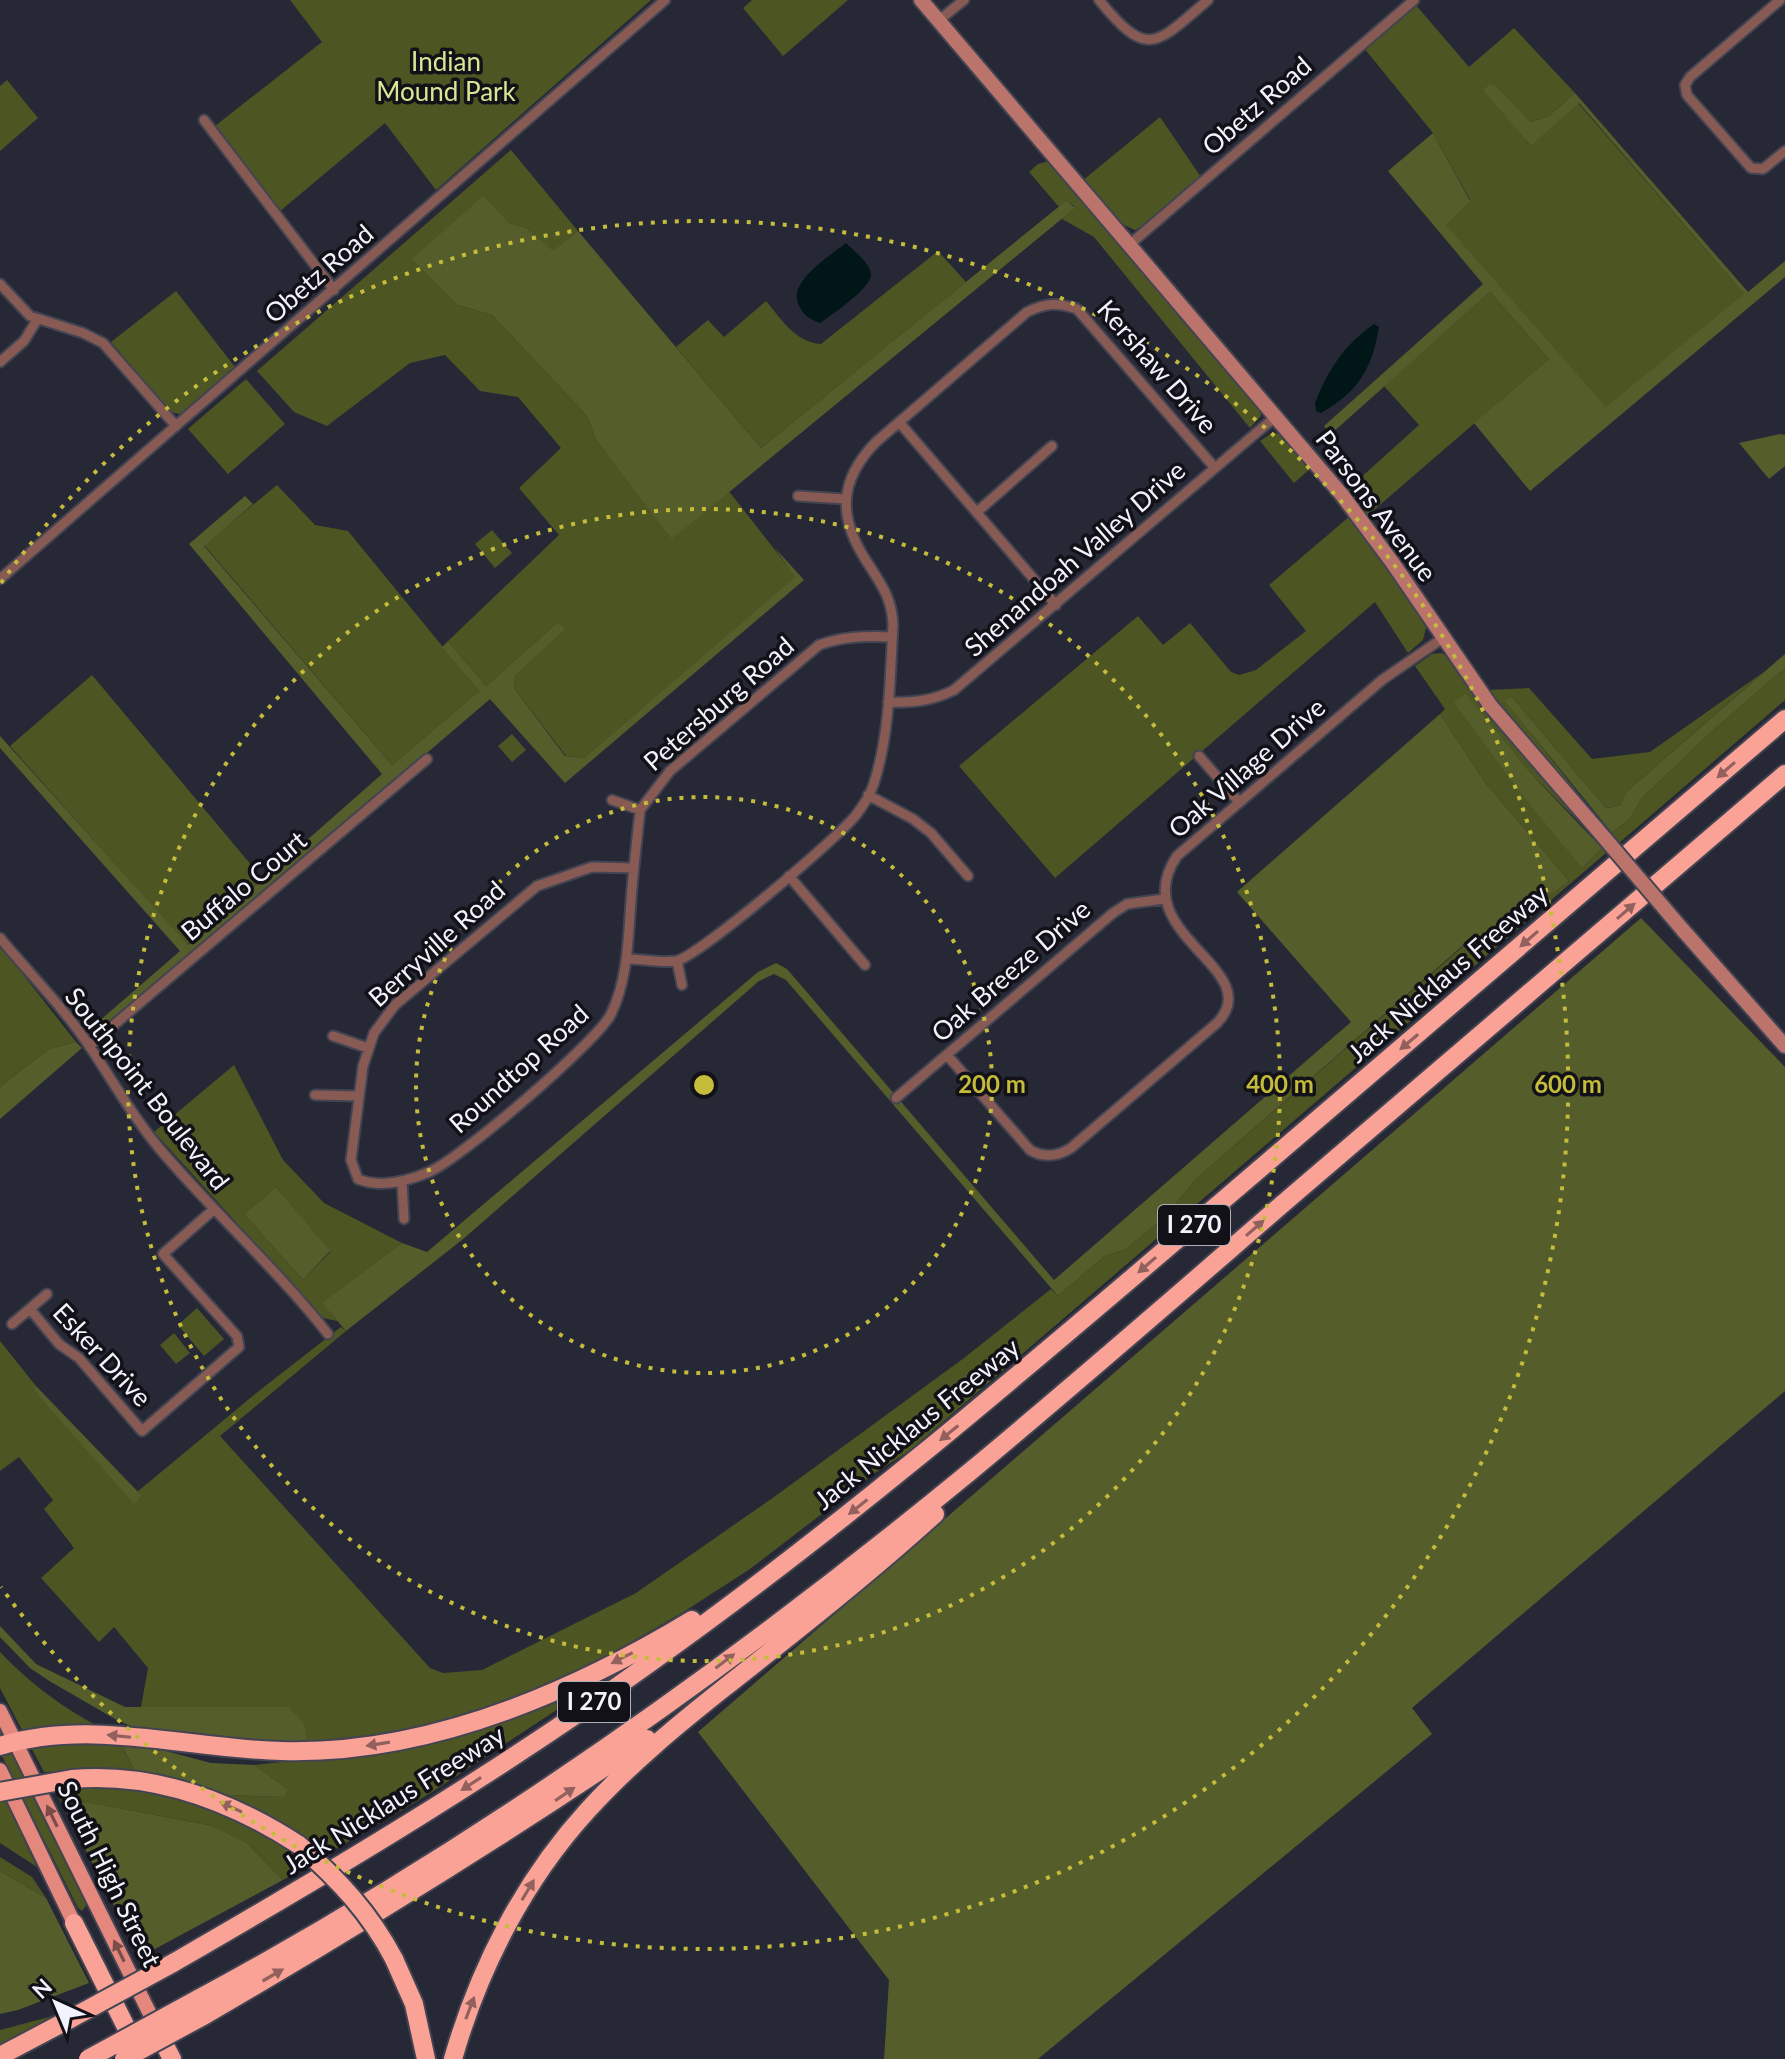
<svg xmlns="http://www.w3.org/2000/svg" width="1785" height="2059" viewBox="0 0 1785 2059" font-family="Lato,sans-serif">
  <rect width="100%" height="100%" fill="#262836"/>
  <path fill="#4d5523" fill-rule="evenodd" d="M290,0H651L436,190L385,123L279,212L215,126L322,42Z
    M752,0H848L783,56L743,8Z
    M1415,4L1469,67L1514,28L1575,93L1549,116L1531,122L1497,87L1484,90L1531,146L1578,103L1745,295L1606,408L1445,225L1470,200L1433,133L1364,48Z
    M7,80L38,118L0,151V86Z
    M1160,117L1201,177L1148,222L1135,230L1115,221L1082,181Z
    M511,150L578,231L553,252L527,228L509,223L458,305L492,315L587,416L596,440L673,538L728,490L796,577L584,758L566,756L514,688L515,676L564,629L558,622L486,686L448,641L559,535L519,488L561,448L518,397L480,391L445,355L410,363L327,426L294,412L257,371Z
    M1050,161L1259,405L1261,416L1250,428L1094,237L1062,219L1075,207L1067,200L1059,207L1029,172L1038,164Z
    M938,251L966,282L761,448L676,347L708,320L724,337L766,301C782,320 795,342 821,344Z
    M176,291L235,367L180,414L170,412L111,342Z
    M1490,292L1549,359L1367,516L1347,490L1419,425L1384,386Z
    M246,379L285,424L228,474L188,429Z
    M1272,433L1283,434L1311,468L1294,483L1260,441Z
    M277,485L315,525L348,531L479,691L392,765L204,545Z
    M1350,516L1418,612L1426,628L1423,640L1408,653L1375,602L1055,878L959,766L1138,616L1163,645L1190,623L1231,672L1239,675L1256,670L1306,631L1269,585Z
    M492,530L512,553L495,568L475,544Z
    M1442,653L1451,660L1585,828L1535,778L1465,694L1455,702L1582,868L1602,848L1606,853L909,1451L875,1473L750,1569L685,1611L604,1658L546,1687L492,1708L422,1729L303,1749L172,1707H141L148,1668L114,1627L99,1642L41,1578L74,1548L44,1509L53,1500L19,1457L0,1471V1341L36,1386L33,1390L134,1503L142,1496L137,1492L260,1390L341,1327L346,1331L220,1436L430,1668L443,1673L482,1670L636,1593L774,1497L964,1358L1051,1289L1058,1296L1105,1256L1126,1249L1166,1216L1196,1179L1468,942C1492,939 1504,917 1525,905C1543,895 1551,897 1569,881L1484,781L1440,714L1445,709L1415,666L1432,654Z
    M1785,668V700L1619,843L1612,833L1631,817L1642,798L1709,734Z
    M1765,671L1626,792L1620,806L1606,808L1512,697L1505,700L1593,812L1563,781L1487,690L1529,688L1592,759L1650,752Z
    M92,675L263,879L187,945L10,746Z
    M512,734L526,750L512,762L498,746Z
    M0,945L76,1042L49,1049L0,1087Z
    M234,1065L283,1160L324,1203L402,1243L323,1303L337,1321L323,1318L154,1132ZM276,1187L330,1252L303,1280L244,1214Z
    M197,1308L224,1339L204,1356L178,1325Z
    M174,1333L190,1353L176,1364L160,1345Z
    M0,1652C37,1691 79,1719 128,1741L123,1749L134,1770L44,1772L0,1688Z
    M623,1666L429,1794L322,1857L272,1819L225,1795L284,1797L289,1790L255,1765L326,1757Z
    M0,1725L88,1903L82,1911L78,1908L0,1752Z
    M93,1782L174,1792L267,1831L311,1863L283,1880L247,1843L213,1826L87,1802L64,1807L51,1785Z
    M3,1794L37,1867L0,1843V1795Z
    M0,1857L32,1877L46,1898L0,1871Z
    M53,2016L55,2018L0,2045V2030Z"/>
  <path fill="#555d2a" d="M1490,84L1497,87L1531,122L1549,116L1575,93L1748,292L1785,261V277L1530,491L1474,423L1549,359L1490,292L1331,434L1324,426L1483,284L1388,171L1433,133L1470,201L1446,225L1606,407L1744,294L1579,103L1531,146L1483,90Z
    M483,196L509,223L527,228L553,251L578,231L761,448L1067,200L1075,208L672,539L596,440L587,416L492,315L458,305L412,259Z
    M1780,434L1785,435V466L1769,479L1739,443Z
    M245,496L253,504L204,546L392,765L479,691L442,647L448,641L486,686L558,622L565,629L515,676L514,688L565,756L584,758L795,577L774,547L804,580L565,783L490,699L96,1036L90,1029L180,951L0,748V736L188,945L382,774L189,544Z
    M1785,654V668L1709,734L1642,798L1631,817L1612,833L1504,700L1512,697L1606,808L1620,806L1626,792Z
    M1465,693L1535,778L1602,848L1582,868L1518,790L1454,702Z
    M1440,714L1484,781L1569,881C1551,897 1544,895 1525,905C1504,917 1492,939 1467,942L1196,1179L1166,1216L1126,1249L1105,1256L1058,1296L786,980L774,974L759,981L462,1240L346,1331L322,1303L402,1243L427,1252L758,972L776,963L787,969L1054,1280L1351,1022L1237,892Z
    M1641,918L1785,1067V1391L1412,1708L1432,1734L1038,2059H884L889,1980L698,1732Z
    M76,1042L82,1048L0,1119V1087L49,1049Z
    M276,1187L330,1251L303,1280L244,1214Z
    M36,1386L142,1496L134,1504L33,1390Z
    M0,1626L36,1664L125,1707H288C304,1723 310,1726 303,1749L155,1737L115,1719L51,1682L30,1668L0,1637Z
    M128,1741L211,1763L255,1765L289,1790L284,1797L225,1795L177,1778L134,1770L123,1748Z
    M87,1802L213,1826L247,1843L283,1880L140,1957L64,1807Z
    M0,1871L46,1898L89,1983L18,2010L0,2014Z"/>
  <path fill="#011617" d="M846,243C854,251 870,263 871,274C872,288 831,315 820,323C808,319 802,314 798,303C789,281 831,255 846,243Z
    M1374,324L1379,327C1372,369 1358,392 1321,413L1316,411L1315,403C1328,370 1344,345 1374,324Z"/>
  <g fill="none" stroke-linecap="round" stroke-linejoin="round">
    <defs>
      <path id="street" d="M1099,0C1148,60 1155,45 1208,0
        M1780,0L1690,77L1685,85L1687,95L1751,168L1763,169L1785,151
        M938,21L964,0
        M204,120L334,290
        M1129,245L1414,0
        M0,284L30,316L83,333L103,343L176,426
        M0,362L24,341L37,320
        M899,422L1056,605
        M798,496L845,499
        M977,512L1052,446
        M0,579L665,0
        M888,702C912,703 932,701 954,690L1275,417
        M1199,756L1239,802
        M868,795L913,819L931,833L968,876
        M612,800L640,810
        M634,868L592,867L537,886L395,1005L374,1033L363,1066L351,1160L358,1179C380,1188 408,1181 429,1172C460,1159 597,1042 611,1014C628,979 628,939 631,901C633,871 637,841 640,810L670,771L819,645C844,636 866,636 892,637
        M789,876L865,965
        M0,938C30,974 64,1008 90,1047C113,1081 132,1116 159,1148C213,1212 276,1268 328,1334
        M627,959C642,959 661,963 676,961C698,957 838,838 856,815C863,806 871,793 874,783C890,733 890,677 893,625C892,598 881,584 867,562C838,518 838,481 876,442L1027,312C1046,303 1057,302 1077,309L1215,468
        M677,961L682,985
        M333,1036L368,1048
        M89,1046L427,759
        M947,1055L1030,1150C1044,1158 1057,1157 1071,1148L1217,1023C1269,969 1124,934 1177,856L1382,680L1443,638
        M315,1095L359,1096
        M896,1098L1113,913L1127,904L1164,899
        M402,1181L404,1219
        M30,1309L59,1344L79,1358L142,1431L239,1347L237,1336L163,1254L213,1210
        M12,1324L47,1294"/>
      <path id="secondary" d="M921,0L1342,495L1392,562L1490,705L1596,828
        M1682,929L1785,1046"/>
      <path id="primary" d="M0,1711L151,2016
        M0,1770L74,1923"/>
      <path id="highway" d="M0,1746C92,1718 188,1749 282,1751C426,1755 571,1693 692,1620
        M72,1779C154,1772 231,1801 299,1845
        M74,1923L137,2049
        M394,1959L414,2004L426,2059
        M173,1963C336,1869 497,1773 650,1663C840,1528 1016,1377 1193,1226C1391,1057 1588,888 1785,719
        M198,1999C473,1851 731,1668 972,1470C1078,1382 1182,1291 1286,1201C1452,1058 1619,917 1785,774
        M205,2015C356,1927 503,1836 647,1739
        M155,2026L172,2059
        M0,2056L70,2019
        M453,2059C479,1968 524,1880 588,1810C629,1765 676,1726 724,1688C795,1632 868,1575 935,1514"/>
    </defs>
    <use href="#street" stroke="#434452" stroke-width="13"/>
    <use href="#secondary" stroke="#434452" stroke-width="18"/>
    <use href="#primary" stroke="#434452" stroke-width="18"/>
    <use href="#highway" stroke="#434452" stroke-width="22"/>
    <use href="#street" stroke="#875a54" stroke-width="9"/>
    <use href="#secondary" stroke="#bb746b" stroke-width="14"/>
    <use href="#primary" stroke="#e4877d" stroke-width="14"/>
    <use href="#highway" stroke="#fba297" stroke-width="18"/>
    <defs>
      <path id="secondary-bridge" d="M1596,828L1682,929"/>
      <path id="highway-bridge" d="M0,1792L72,1779
        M299,1845C338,1879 370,1913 394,1959
        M70,2019L173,1963
        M88,2059L198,1999
        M124,2059L205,2015"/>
    </defs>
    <use href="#secondary-bridge" stroke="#434452" stroke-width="18" stroke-linecap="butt"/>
    <use href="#highway-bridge" stroke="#434452" stroke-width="22" stroke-linecap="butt"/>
    <use href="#secondary-bridge" stroke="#bb746b" stroke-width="14"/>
    <use href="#highway-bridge" stroke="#fba297" stroke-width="18"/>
  </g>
  <defs><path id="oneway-solid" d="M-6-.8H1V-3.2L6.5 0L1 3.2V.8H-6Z" transform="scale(2)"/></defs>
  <g fill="#92615d">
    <use href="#oneway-solid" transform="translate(1726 770) rotate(139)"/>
    <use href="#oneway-solid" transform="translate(1626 911) rotate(-41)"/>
    <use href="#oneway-solid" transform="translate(1529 939) rotate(139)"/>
    <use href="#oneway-solid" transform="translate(1409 1042) rotate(140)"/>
    <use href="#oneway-solid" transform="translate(1255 1228) rotate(-41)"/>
    <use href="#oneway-solid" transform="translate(1147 1265) rotate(139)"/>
    <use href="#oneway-solid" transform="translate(949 1433) rotate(141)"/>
    <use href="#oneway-solid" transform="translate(858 1507) rotate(142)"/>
    <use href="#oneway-solid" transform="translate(622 1658) rotate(153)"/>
    <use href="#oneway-solid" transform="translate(725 1661) rotate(-37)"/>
    <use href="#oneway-solid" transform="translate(119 1736) rotate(-174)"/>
    <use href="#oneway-solid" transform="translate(378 1744) rotate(171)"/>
    <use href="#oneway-solid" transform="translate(471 1784) rotate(147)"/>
    <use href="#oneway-solid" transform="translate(565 1794) rotate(-34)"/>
    <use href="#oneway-solid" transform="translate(231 1807) rotate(-155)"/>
    <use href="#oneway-solid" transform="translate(528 1890) rotate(-59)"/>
    <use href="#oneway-solid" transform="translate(273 1975) rotate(-30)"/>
    <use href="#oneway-solid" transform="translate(470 2008) rotate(-69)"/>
  </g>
  <g fill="#7a4c4a">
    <use href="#oneway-solid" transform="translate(52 1816) rotate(-116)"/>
    <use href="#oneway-solid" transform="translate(119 1951) rotate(-116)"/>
  </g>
  <g fill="none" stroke="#c6bc3c" stroke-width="4" stroke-dasharray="4 8">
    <circle cx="704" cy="1085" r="288"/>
    <circle cx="704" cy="1085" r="576"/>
    <path d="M1 583A864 864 0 1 1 1 1587"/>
  </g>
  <g text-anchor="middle" stroke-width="7" stroke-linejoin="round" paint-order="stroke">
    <g fill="#111117" stroke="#aeafb8" stroke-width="2">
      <rect x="1158" y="1205" width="72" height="40" rx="6"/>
      <rect x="558" y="1682" width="72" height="40" rx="6"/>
    </g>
    <g font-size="24" font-weight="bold" fill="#f2f3fd">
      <text x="1194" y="1233">I 270</text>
      <text x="594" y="1710">I 270</text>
    </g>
    <g font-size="26" fill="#d8e796" stroke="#111117">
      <text x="446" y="71">Indian<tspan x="446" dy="30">Mound Park</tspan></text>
    </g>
    <g font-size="26" fill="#f2f3fd" stroke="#111117">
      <text transform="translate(1257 106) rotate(-41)" y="9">Obetz Road</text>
      <text transform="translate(319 274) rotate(-41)" y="9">Obetz Road</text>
      <text transform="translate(1157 367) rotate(49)" y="9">Kershaw Drive</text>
      <text transform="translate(1376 506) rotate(53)" y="9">Parsons Avenue</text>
      <text transform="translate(1075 559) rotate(-41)" y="9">Shenandoah Valley Drive</text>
      <text transform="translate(719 704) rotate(-41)" y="9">Petersburg Road</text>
      <text transform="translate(1247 768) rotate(-41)" y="9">Oak Village Drive</text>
      <text transform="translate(244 886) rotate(-40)" y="9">Buffalo Court</text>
      <text transform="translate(437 944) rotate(-42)" y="9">Berryville Road</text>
      <text transform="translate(1011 971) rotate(-41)" y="9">Oak Breeze Drive</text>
      <text transform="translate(1448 974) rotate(-41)" y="9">Jack Nicklaus Freeway</text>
      <text transform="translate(519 1069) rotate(-42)" y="9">Roundtop Road</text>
      <text transform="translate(147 1089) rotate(52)" y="9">Southpoint Boulevard</text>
      <text transform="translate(102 1355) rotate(47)" y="9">Esker Drive</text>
      <text transform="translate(917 1424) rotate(-39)" y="9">Jack Nicklaus Freeway</text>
      <text transform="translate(394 1800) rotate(-32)" y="9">Jack Nicklaus Freeway</text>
      <text transform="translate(109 1874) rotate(64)" y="9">South High Street</text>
    </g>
  </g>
  <circle cx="704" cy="1085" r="12" fill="#c6bc3c" stroke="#111117" stroke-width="4"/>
  <g font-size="24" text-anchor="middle" font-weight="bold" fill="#c6bc3c" stroke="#111117" stroke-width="7" stroke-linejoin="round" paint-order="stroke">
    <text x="992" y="1093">200 m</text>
    <text x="1280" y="1093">400 m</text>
    <text x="1568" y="1093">600 m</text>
  </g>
  <g transform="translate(56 2003) rotate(316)" stroke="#111117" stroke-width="6" paint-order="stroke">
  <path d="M0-6L14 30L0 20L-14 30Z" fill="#f2f3fd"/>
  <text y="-12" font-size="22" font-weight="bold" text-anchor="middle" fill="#f2f3fd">N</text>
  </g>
</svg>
